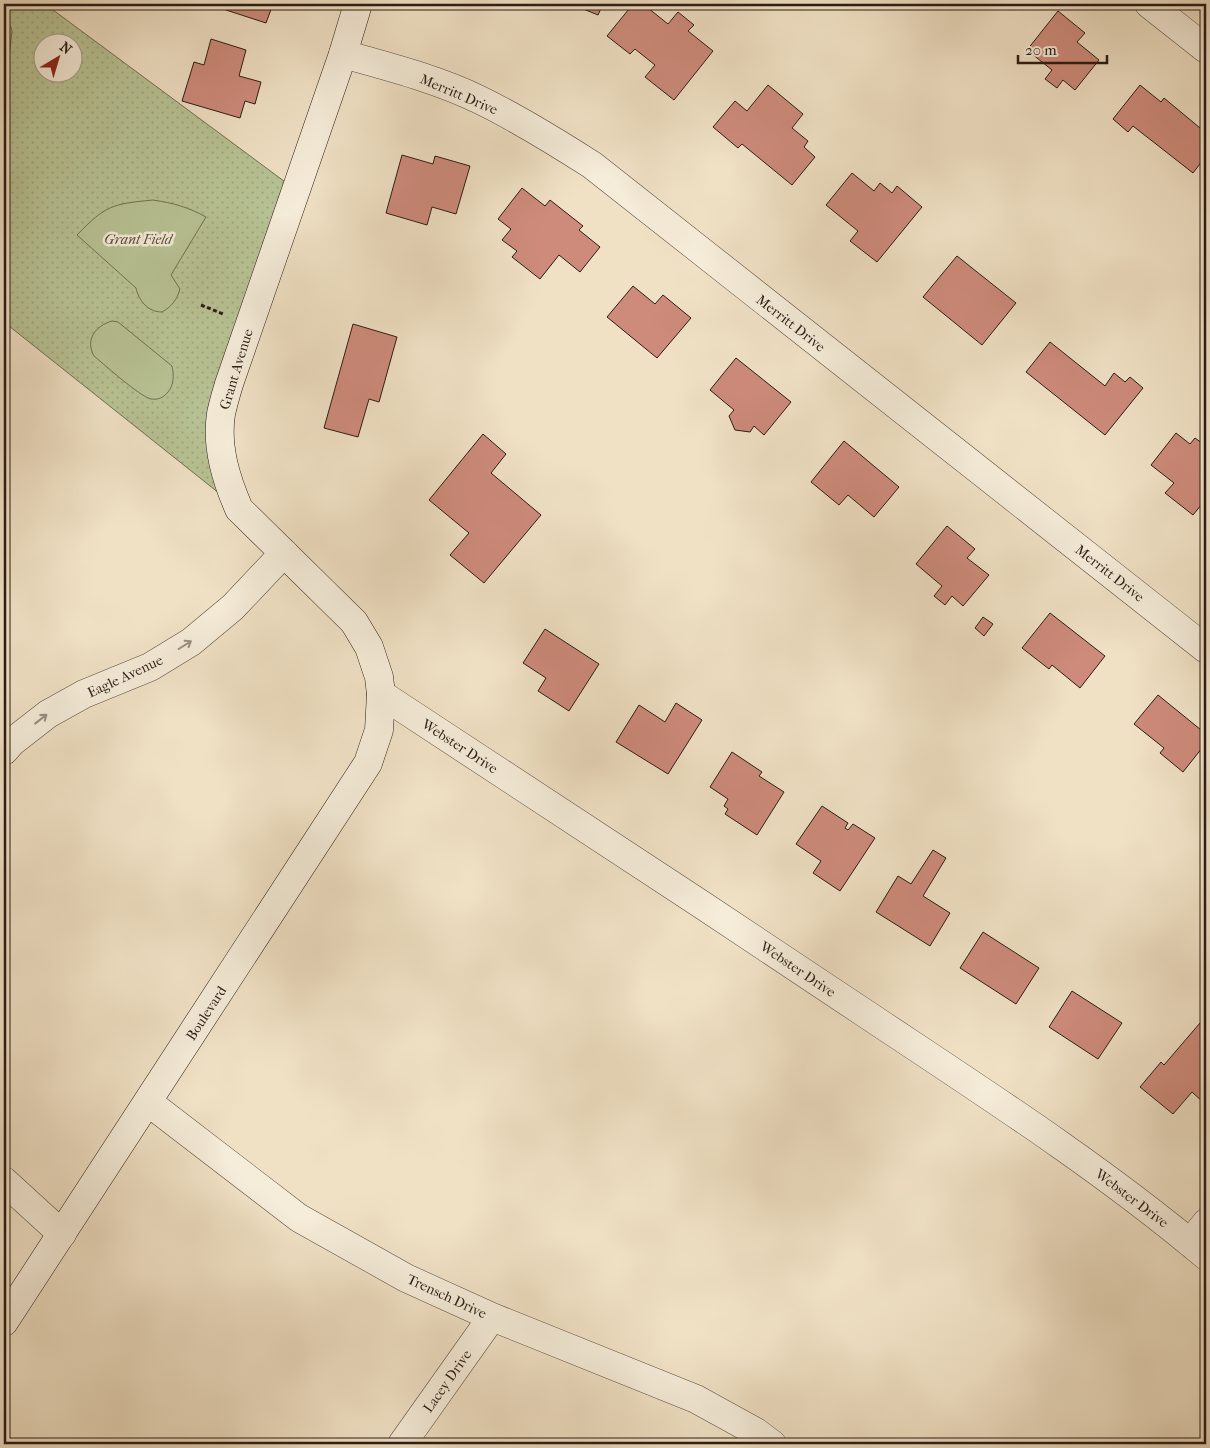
<svg xmlns="http://www.w3.org/2000/svg" width="1210" height="1448" viewBox="0 0 1210 1448" font-family="'IM FELL French Canon',serif">
  <defs>
    <pattern id="park-dots" width="8" height="8" patternUnits="userSpaceOnUse" patternTransform="scale(1.25)"><rect width="8" height="8" fill="#b8c395"/><path d="M2 2h.1M6 6h.1" fill="none" stroke="#9ea780" stroke-width="1.8" stroke-linecap="round"/></pattern>
  </defs>
  <rect width="100%" height="100%" fill="#f0e1c5"/>
  <filter id="stains"><feTurbulence type="fractalNoise" baseFrequency=".004" numOctaves="4"/><feColorMatrix values="0 0 0 0 .2 0 0 0 0 .09 0 0 0 0 .02 0 0 0 .5 -.17"/></filter>
  <radialGradient id="worn" r=".72"><stop offset=".6" stop-color="#630" stop-opacity="0"/><stop offset="1" stop-color="#630" stop-opacity=".3"/></radialGradient>
  <path fill="url(#park-dots)" stroke="#717055" fill-rule="evenodd" d="M4,4H45L296,190L229,384L239,509L4,322ZM42,42H72V72H42Z"/>
  <path fill="#b8c395" stroke="#717055" d="M4,22L11,27L12,31L9,57L4,74Z
    M153,200C173,203 188,207 206,217L171,275L180,289C177,300 171,307 162,312C148,312 139,301 136,288L77,235C106,205 112,204 153,200Z
    M112,321L118,322L172,366C174,375 174,385 168,392C163,398 158,400 151,399C139,396 105,365 94,356C85,340 95,326 112,321Z"/>
  <path fill="#ce8b7c" stroke="#2a1c15" d="M228,4H273L266,23L226,10Z
    M571,4H603L598,15Z
    M633,4H643L668,24L678,12L694,25L688,31L713,51L674,100L645,77L655,65L635,49L630,54L607,36Z
    M1058,11L1085,33L1077,42L1099,60L1075,90L1063,80L1057,88L1045,79L1052,70L1027,50Z
    M211,39L246,50L239,76L261,82L255,104L245,101L240,118L182,101L194,62L204,65Z
    M768,85L803,114L792,128L808,141L804,147L815,157L792,185L742,144L738,148L713,127L735,101L747,111Z
    M1140,85L1161,102L1164,98L1206,133V156L1193,173L1133,126L1128,132L1113,119Z
    M402,155L433,164L435,156L470,166L456,214L432,207L427,225L386,213Z
    M852,173L874,191L880,183L892,193L897,186L922,207L877,262L850,241L858,231L826,205Z
    M522,188L545,206L550,200L583,226L579,230L600,247L580,272L559,255L540,279L512,257L517,251L502,240L511,229L498,219Z
    M957,256L1016,303L982,345L923,297Z
    M633,286L655,304L663,295L691,318L657,358L607,317Z
    M353,324L397,337L379,402L369,399L358,437L324,428Z
    M1050,342L1105,386L1114,373L1125,382L1130,377L1143,388L1105,435L1026,372Z
    M736,358L791,402L764,435L754,426L750,432L735,430L729,416L734,410L710,390Z
    M1176,433L1190,444L1195,438L1206,446V450L1203,454L1206,456V499L1193,515L1165,493L1174,483L1151,465Z
    M483,434L506,454L491,473L541,515L484,583L450,555L469,533L429,500Z
    M844,441L899,487L874,517L848,495L839,505L811,482Z
    M947,526L975,549L967,558L989,575L963,606L952,596L945,605L934,596L942,586L916,564Z
    M1050,613L1105,656L1080,688L1052,665L1049,669L1022,648Z
    M983,617L993,624L984,636L975,628Z
    M545,629L599,664L569,711L538,691L546,678L523,663Z
    M1158,695L1206,734V743L1183,772L1160,753L1164,748L1134,724Z
    M676,703L702,720L668,774L616,742L639,705L665,722Z
    M732,752L762,772L759,776L784,792L757,835L725,814L728,809L724,806L728,799L710,787Z
    M822,806L848,823L845,828L848,830L853,824L875,838L840,891L813,873L821,861L796,844Z
    M933,850L946,858L923,896L950,913L930,946L876,912L898,876L911,884Z
    M983,932L1039,968L1016,1004L960,968Z
    M1072,991L1122,1023L1098,1059L1049,1027Z
    M1200,1023L1206,1028V1100L1204,1103L1192,1092L1173,1114L1140,1087L1161,1062L1164,1065Z"/>
  <g fill="none" stroke-linecap="round" stroke-linejoin="round">
    <defs>
      <path id="street" d="M1149,4L1206,49
        M343,54C389,67 437,79 480,100C519,119 556,142 592,165L1206,649
        M381,694C542,799 703,905 863,1012C980,1090 1099,1166 1206,1256
        M4,751L12,742L48,714L84,694L150,667L191,642L233,607L284,553
        M148,1102L299,1218L406,1278L492,1317L696,1399L756,1432L772,1444
        M4,1181L62,1234
        M1190,1243L1206,1223
        M402,1444L492,1317"/>
      <path id="secondary" d="M4,1322L368,763L379,730L381,694L379,677L369,647L354,622L239,509C226,479 216,447 221,414C223,404 226,394 229,384L343,54L358,4"/>
    </defs>
    <use href="#street" stroke="#5c4d41" stroke-width="29"/>
    <use href="#secondary" stroke="#2a1c15" stroke-width="29"/>
    <path stroke="#2a1c15" stroke-width="3" stroke-dasharray="4 2.5" stroke-linecap="butt" d="M201,305L223,314"/>
    <use href="#street" stroke="#f5ecd9" stroke-width="28"/>
    <use href="#secondary" stroke="#f5ecd9" stroke-width="28"/>
  </g>
  <defs><path id="oneway-shaft" d="M-6 0H5M1.5-3L5.5 0L1.5 3" fill="none" stroke-width="1.6" stroke-linecap="round" stroke-linejoin="round" transform="scale(1.25)"/></defs>
  <g stroke="#9a8e81">
    <use href="#oneway-shaft" transform="translate(185 645) rotate(-32)"/>
    <use href="#oneway-shaft" transform="translate(41 719) rotate(-38)"/>
  </g>
  <g text-anchor="middle" stroke-width="5" stroke-linejoin="round" paint-order="stroke">
    <g font-size="14" fill="#2a1c15" stroke="#f5ecd9">
      <text transform="translate(459 94) rotate(23)" y="5">Merritt Drive</text>
      <text transform="translate(791 323) rotate(38)" y="5">Merritt Drive</text>
      <text transform="translate(236 369) rotate(-73)" y="5">Grant Avenue</text>
      <text transform="translate(1110 573) rotate(38)" y="5">Merritt Drive</text>
      <text transform="translate(125 676) rotate(-25)" y="5">Eagle Avenue</text>
      <text transform="translate(460 746) rotate(33)" y="5">Webster Drive</text>
      <text transform="translate(798 969) rotate(34)" y="5">Webster Drive</text>
      <text transform="translate(206 1013) rotate(-57)" y="5">Boulevard</text>
      <text transform="translate(1132 1198) rotate(37)" y="5">Webster Drive</text>
      <text transform="translate(447 1296) rotate(25)" y="5">Trensch Drive</text>
      <text transform="translate(447 1381) rotate(-55)" y="5">Lacey Drive</text>
    </g>
    <g font-size="14" font-style="italic" fill="#554e3b" stroke="#f5ecd9">
      <text x="138" y="244">Grant Field</text>
    </g>
  </g>
  <rect width="1210" height="1448" fill="none" stroke="#f0e1c5" stroke-width="20"/>
  <rect x="5" y="5" width="1200" height="1438" fill="none" stroke="#2a1c15" stroke-width="2.5"/>
  <rect x="10" y="10" width="1190" height="1428" fill="none" stroke="#2a1c15"/>
  <g transform="translate(58 58) rotate(38)"><circle r="24" fill="#f5ecd9" stroke="#a4998b"/>
  <path d="M0-4L9 19L0 12L-9 19Z" fill="#8f2418"/>
  <text y="-8" font-size="14" font-weight="bold" text-anchor="middle" fill="#2a1c15">N</text>
  </g>
  <path d="M1018 55v8h89v-8" fill="none" stroke="#2a1c15" stroke-width="2.5"/>
  <text x="1025" y="55" font-size="15" fill="#2a1c15" stroke="#f5ecd9" stroke-width="4" paint-order="stroke">20 m</text>
  <rect width="100%" height="100%" filter="url(#stains)"/>
  <rect width="100%" height="100%" fill="url(#worn)"/>
</svg>
